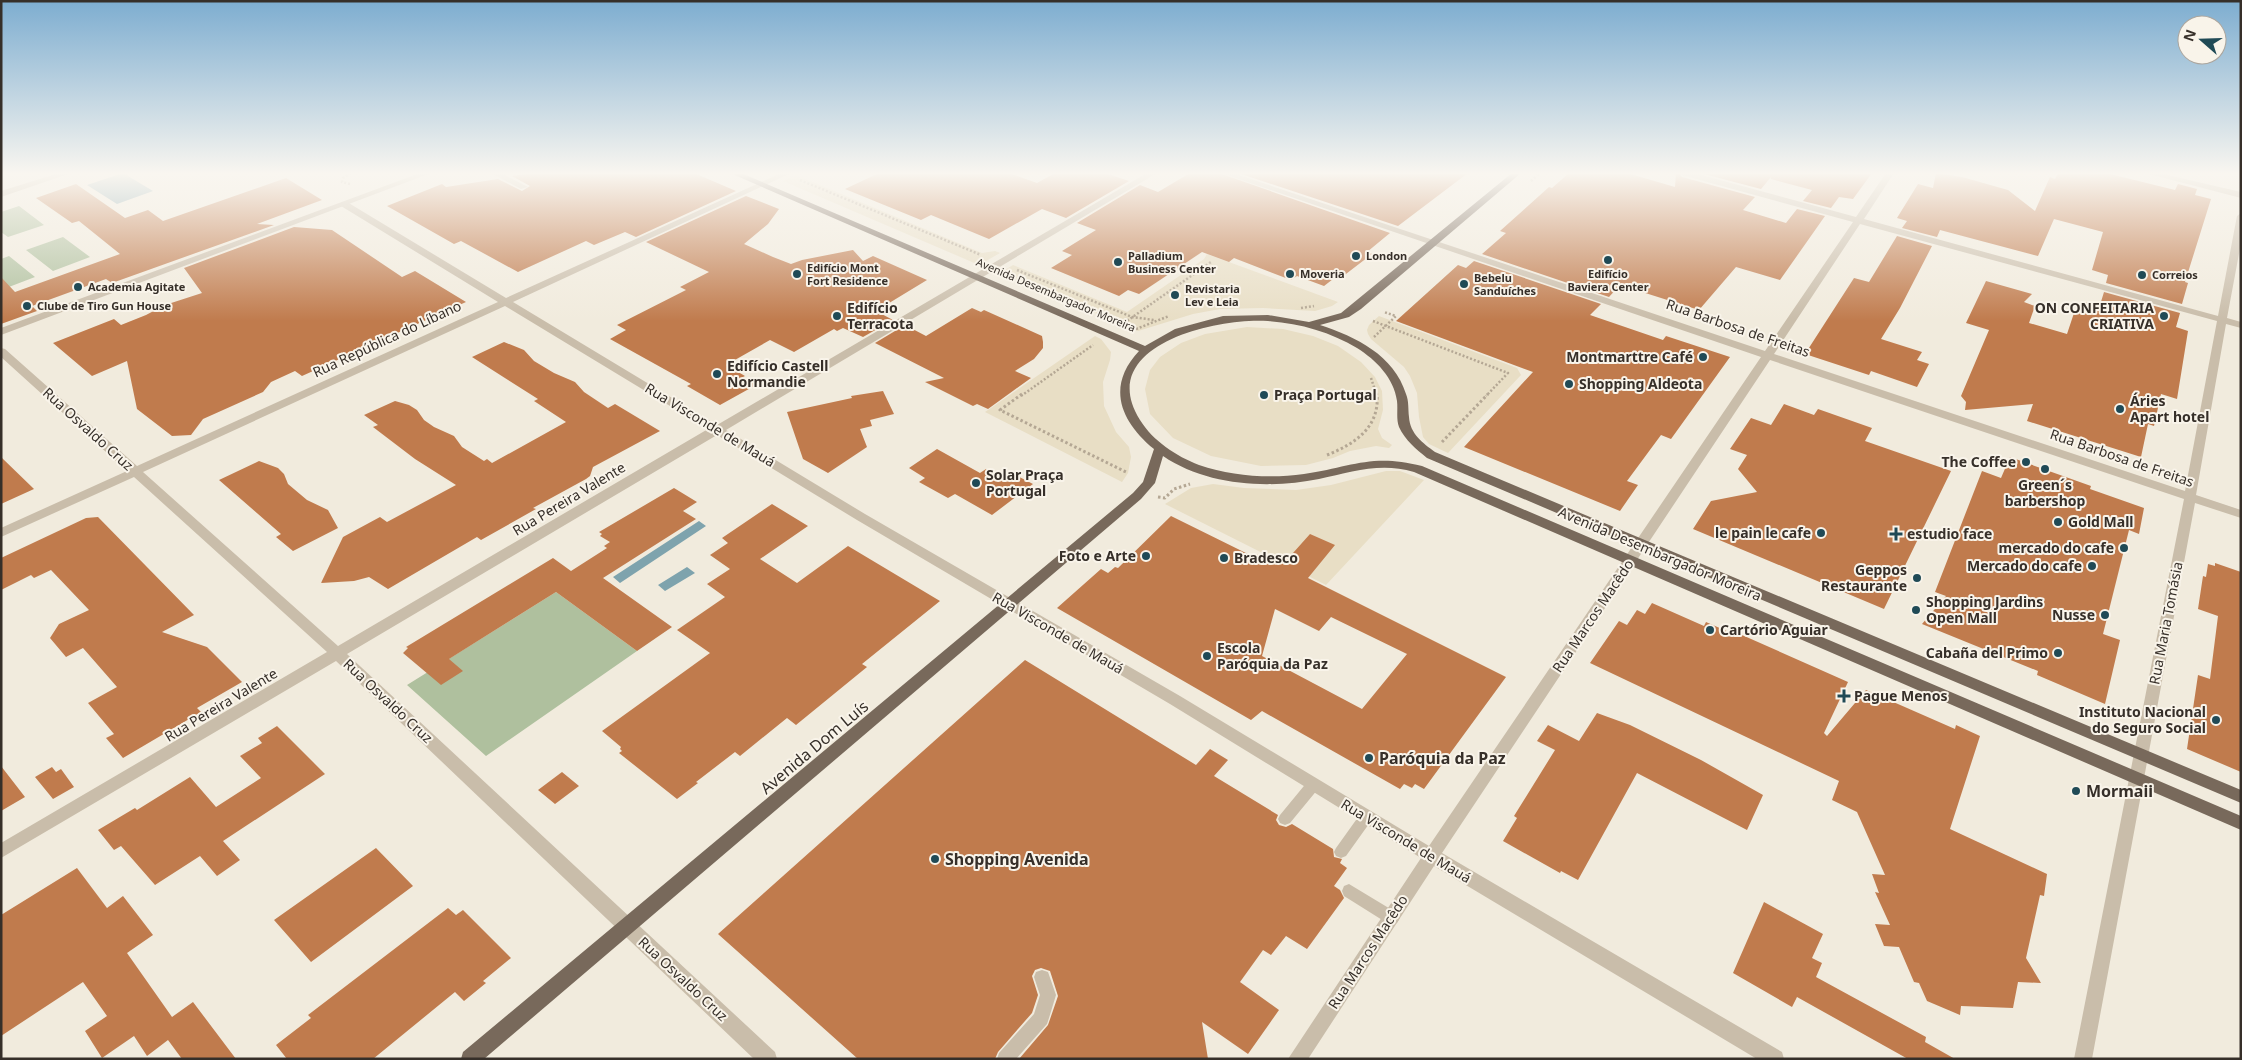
<svg xmlns="http://www.w3.org/2000/svg" width="2242" height="1060" viewBox="0 0 2242 1060" font-family="'Noto Sans',sans-serif">
  <rect width="100%" height="100%" fill="#f1ebdd"/>
  <path fill="#afc09e" d="M19,206L44,225L8,237L1,232V212Z
    M63,237L90,257L53,271L26,250Z
    M9,256L35,277L1,290V259Z
    M556,592L637,651L486,756L407,685Z"/>
  <path fill="#e8dec5" d="M796,175L982,253L995,251L1000,253L979,265L783,181Z
    M1207,254L1338,302L1332,306L1315,311L1263,308L1220,309L1193,314L1138,331L1000,273L1013,265L1127,312L1204,259Z
    M1379,316L1517,368L1521,375L1448,453L1429,444L1423,437L1419,417L1417,393L1410,376L1404,367L1371,339L1368,334L1367,330L1369,325Z
    M1247,327L1283,329L1313,336L1338,346L1361,362L1375,377L1382,391L1383,410L1378,429L1382,438L1392,445L1389,448L1376,446L1350,451L1333,458L1306,465L1261,466L1211,456L1173,438L1150,414L1145,389L1150,370L1160,357L1181,343L1205,334Z
    M1095,336L1101,339L1111,352L1110,360L1103,382L1104,406L1116,432L1129,447L1131,457L1128,473L1122,482L985,412Z
    M1386,471H1400L1424,480L1326,585L1165,504L1191,488L1213,484L1244,488L1296,490L1331,485Z"/>
  <path fill="#7ea3ad" d="M123,173L153,191L117,204L87,185Z
    M699,521L706,526L620,583L613,577Z
    M687,567L695,573L665,591L658,585Z"/>
  <path fill="#c07b4d" fill-rule="evenodd" d="M533,173H694L736,191L636,237L625,232L594,245L586,241L518,272L461,241L454,244L387,206L442,184L446,187L498,179L522,191L530,186L512,176Z
    M879,173H1009L1037,183L1055,173H1105L1129,181L1066,218L1042,209L989,239L931,215L921,220L845,189Z
    M1190,173H1219L1390,233L1367,252L1372,254L1342,277L1337,276L1324,286L1297,276L1291,280L1234,258L1229,262L1202,252L1139,294L1128,290L1119,296L1051,268L1072,255L1062,251L1096,230L1077,223L1140,185L1158,192Z
    M1238,173H1468L1398,226Z
    M1569,173H1627L1675,187L1676,173H1679L1682,177L1755,197L1743,210L1786,223L1797,209L1825,216L1780,280L1736,267L1699,310L1620,285L1609,297L1482,254L1506,233L1500,231L1549,187L1552,188Z
    M1700,173H1872L1853,199L1839,197L1831,208L1803,201L1812,190L1771,179V177L1761,189Z
    M1936,173L1962,177L2008,190L2035,211L2050,177L2055,179L2058,173H2106L2175,190L2178,184L2197,189L2195,195L2211,199L2185,282L2188,283L2182,304L2106,283L2108,275L2092,270L2103,232L2054,219L2038,256L1940,230L1937,237L1902,228L1907,221L1897,218L1918,184L1933,188Z
    M286,178L322,200L257,224L274,225L112,283L106,279L32,306L37,311L1,324V277L15,292L120,254L79,221L72,223L36,198L76,184L125,218L148,210L163,221Z
    M746,196L779,209L768,224L744,244L773,257L791,264L802,260L853,250L863,261L873,256L927,280L876,311L893,320L863,337L843,328L837,331L834,329L794,352L770,340L726,365L745,376L743,377L756,385L720,405L687,386L691,384L610,339L626,330L617,325L686,290L680,287L709,272L646,242Z
    M294,227L332,230L402,277L415,271L466,302L302,376L295,371L271,382L263,392L203,419L191,435L172,436L137,409L127,361L92,376L53,343L114,319L121,325L146,315L165,305L202,293L184,268Z
    M1897,236L1932,246L1900,308L1881,339L1922,352L1917,360L1929,364L1917,387L1871,371L1869,375L1805,354L1854,278L1869,282Z
    M1474,261L1601,304L1590,315L1663,340L1666,336L1730,357L1671,439L1661,435L1627,481L1638,485L1620,511L1464,447L1533,372L1396,321L1458,265L1466,268Z
    M1986,281L2032,294L2024,302L2035,306L2029,323L2067,334L2074,313L2084,302L2100,305L2104,292L2180,313L2176,327L2188,331L2177,399L2161,394L2154,426L2148,424L2141,457L2027,421L2033,404L1965,410L1966,402L1961,396L1989,330L1966,323Z
    M972,308L981,312L984,310L1042,336L1043,342V348L1034,359L1015,371L1031,378L988,409L977,404L973,406L925,382L944,378L875,343L905,325L926,336Z
    M504,342L524,350L534,361L554,373L575,382L584,392L608,408L615,404L660,431L593,467L590,476L586,479L533,508L536,509L481,540L477,537L388,589L369,577L354,581L321,583L343,537L380,517L387,522L456,485L415,459L373,427L378,425L364,415L395,401L409,405L417,410L424,420L434,427L454,436L462,447L484,461L487,459L492,463L566,422L534,401L538,399L472,357Z
    M883,391L894,414L870,420L872,426L860,429L867,447L828,473L803,459L787,412L852,398L851,396Z
    M1784,404L1814,415L1818,409L1872,428L1865,441L1951,471L1884,609L1693,529L1711,501L1757,492L1738,469L1747,455L1730,449L1751,418L1771,425Z
    M937,449L980,473L986,469L998,476L1006,470L1033,484L992,515L955,494L948,498L919,482L925,478L909,468Z
    M1,457L34,489L1,504Z
    M2010,457L2091,486L2090,489L2144,508L2139,534L2129,530L2103,634L2120,640L2105,704L2037,675L2038,671L1922,624L1946,596L1935,592L1982,471L2001,478Z
    M259,461L278,468L284,474L288,484L307,500L328,510L338,528L293,551L276,537L281,534L219,480Z
    M674,488L697,502L683,511L696,519L603,578L672,627L637,651L556,592L449,659L463,671L441,685L403,653L408,648L406,647L553,558L571,571L607,548L604,546L610,542L600,536L602,534L599,532Z
    M772,504L808,526L760,559L797,583L848,546L940,601L862,664L867,667L796,725L787,718L740,756L735,752L696,782L698,783L677,799L619,753L622,751L620,749L621,747L602,731L710,653L677,630L725,597L707,584L730,569L710,555L728,543L722,538Z
    M1171,516L1254,557L1256,554L1277,564L1293,553L1310,534L1335,545L1308,578L1506,677L1424,789L1415,784L1412,788L1404,784L1400,789L1262,711L1251,720L1057,608L1101,569L1108,573L1115,567L1118,568ZM1275,609L1319,631L1331,617L1407,654L1362,709L1262,656Z
    M98,517L194,615L162,632L207,647L242,682L197,708L201,712L123,758L106,738L114,734L88,703L117,687L83,648L66,657L50,638L59,624L89,610L51,570L34,578L31,575L1,590V558L86,518Z
    M2215,563L2241,572V772L2187,749L2198,675L2210,679L2218,616L2198,609L2203,576L2206,577L2208,564L2215,566Z
    M1652,603L1704,626L1706,622L1740,637L1742,635L1848,682L1824,733L1827,736L1866,690L1955,729L1956,725L1980,736L1950,829L2047,874L2044,896L2040,895L2026,958L2041,983L2018,982L2013,1008L1961,1006L1960,1015L1927,1001L1919,983L1914,982L1899,947L1884,946L1875,924L1890,925L1875,892L1879,893L1872,874L1885,875L1857,812L1832,800L1839,781L1590,663L1619,621L1627,625L1637,610L1645,614Z
    M1025,660L1196,765L1210,749L1228,760L1214,776L1278,815L1276,820L1279,825L1286,827L1292,824L1333,849L1334,857L1342,859L1340,863L1347,868L1334,886L1340,890L1344,898L1307,949L1286,936L1271,955L1263,950L1240,982L1279,1010L1248,1054L1202,1022L1208,1059H1019L1048,1025L1058,996L1050,971L1041,968L1035,970L1032,976L1038,995L1032,1013L998,1052L995,1059H858L718,934Z
    M1597,713L1630,725L1701,760L1763,795L1747,830L1637,773L1578,880L1561,871L1560,873L1503,841L1517,818L1514,816L1555,750L1537,741L1548,725L1579,741Z
    M277,726L325,774L223,841L240,860L217,876L200,856L155,885L121,846L114,850L98,830L135,808L137,810L190,777L216,807L261,778L240,756L262,743L258,738Z
    M1,766L25,797L1,811Z
    M52,767L56,772L61,769L74,787L53,799L35,777Z
    M562,772L579,786L555,804L538,790Z
    M376,848L413,886L311,962L274,920Z
    M77,868L107,908L123,896L153,935L127,953L172,1017L193,1002L236,1059H182L168,1040L147,1056L134,1036L102,1058L85,1031L107,1016L83,982L1,1036V915Z
    M1764,902L1823,934L1812,958L1822,963L1816,977L1926,1037L1925,1042L1955,1059H1908L1797,997L1792,1007L1733,973Z
    M448,908L456,915L463,910L511,958L483,981L486,983L464,1001L455,992L373,1059H287L276,1045L311,1018L308,1015Z"/>
  <g fill="none" stroke-linecap="round" stroke-linejoin="round">
    <path stroke="#b4a794" stroke-width="2.5" stroke-dasharray="2 2" stroke-linecap="butt" d="M800,180L981,255
      M1531,181L1540,173
      M350,184L342,182L343,178L351,173
      M1017,270L1132,317L1154,320
      M1301,308L1314,306
      M1373,321L1508,373L1486,396
      M1124,323L1211,262
      M1136,329L1169,316
      M1374,337L1396,316L1384,312
      M1371,378L1377,396
      M1021,396L1093,345"/>
    <path stroke="#b4a794" stroke-width="3" stroke-dasharray="2.5 2.5" stroke-linecap="butt" d="M1022,394L1000,410L1128,473
      M1442,442L1488,394
      M1327,455C1355,444 1380,427 1377,394
      M1158,497L1165,498L1174,489L1190,484"/>
    <path fill="#c9bdaa" fill-rule="evenodd" d="M1313,779L1318,781L1320,785L1318,789L1290,823L1285,825L1280,823L1278,819L1280,815L1308,781Z
      M1366,811L1371,813L1373,817L1371,821L1346,856L1341,858L1336,856L1334,852L1336,848L1361,813Z
      M1349,884L1397,913L1400,918L1397,923L1392,925L1387,923L1344,896L1342,891L1344,886Z
      M1042,970L1048,972L1056,995L1049,1018L1047,1024L1016,1059H997L999,1053L1034,1014L1040,995L1034,977L1036,972Z"/>
    <path fill="#c9bdaa" fill-rule="evenodd" d="M491,173H501L528,187L521,189Z
      M781,173H791L513,302L717,425L1147,173H1157L726,430L865,514L1180,696L1429,846L1761,357L1221,173H1233L1765,351L1853,222L1682,175L1681,173H1694L1856,217L1886,173H1894L1864,219L2218,316L2237,216L2241,213V243L2227,318L2241,322V328L2226,324L2196,495L2241,510V518L2195,503L2092,1059H2074L2184,499L1770,360L1442,853L1782,1052L1784,1059H1757L1434,866L1308,1059H1288L1421,858L1170,704L857,520L717,435L347,654L775,1052L777,1059H754L336,661L1,858V843L327,652L134,477L1,537V528L127,471L1,357V348L5,349L137,466L498,302L341,206V202H347L506,298ZM1860,224L2217,321L2185,491L1774,354ZM505,306L708,429L338,646L143,472Z
      M2145,173H2159L2241,192V198Z"/>
    <path fill="#c9bdaa" fill-rule="evenodd" d="M59,173H71L1,197V191Z
      M420,173H431L1,335V328Z"/>
    <path fill="#78695b" fill-rule="evenodd" d="M730,173H741L1145,346L1175,329L1223,316L1268,315L1309,322L1341,313L1512,173H1521L1361,309L1349,317L1320,325C1356,337 1394,355 1406,394C1409,401 1408,409 1409,417C1410,434 1423,443 1435,452L2241,790V803L1427,458C1416,449 1405,440 1399,427C1396,419 1398,410 1397,401C1394,378 1376,360 1357,348C1331,332 1299,323 1268,321C1218,317 1093,345 1140,420C1153,441 1176,456 1199,465C1232,476 1269,479 1304,474C1351,467 1372,453 1422,466L2241,816V830L1414,472C1380,462 1352,472 1319,479C1269,489 1207,486 1163,456L1155,483L1141,499L484,1059H461L463,1052L1133,493L1143,482L1154,449C1120,421 1106,386 1139,351Z"/>
  </g>
  <linearGradient id="sky" x2="0" y2="1"><stop stop-color="#7dadd0"/><stop offset="0.54" stop-color="#f9f6f0"/><stop offset="1" stop-color="#f9f6f0" stop-opacity="0"/></linearGradient>
  <rect width="2242" height="321" fill="url(#sky)"/>
  <g fill="#204a56" stroke="#f9f4ea" stroke-width="2">
    <circle cx="1356" cy="256" r="5"/>
    <circle cx="1608" cy="260" r="5"/>
    <circle cx="1118" cy="262" r="5"/>
    <circle cx="797" cy="274" r="5"/>
    <circle cx="1290" cy="274" r="5"/>
    <circle cx="2142" cy="275" r="5"/>
    <circle cx="1464" cy="284" r="5"/>
    <circle cx="78" cy="287" r="5"/>
    <circle cx="1175" cy="295" r="5"/>
    <circle cx="27" cy="306" r="5"/>
    <circle cx="837" cy="316" r="5"/>
    <circle cx="2164" cy="316" r="5"/>
    <circle cx="1703" cy="357" r="5"/>
    <circle cx="717" cy="374" r="5"/>
    <circle cx="1569" cy="384" r="5"/>
    <circle cx="1264" cy="395" r="5"/>
    <circle cx="2120" cy="409" r="5"/>
    <circle cx="2026" cy="462" r="5"/>
    <circle cx="2045" cy="469" r="5"/>
    <circle cx="976" cy="483" r="5"/>
    <circle cx="2058" cy="522" r="5"/>
    <circle cx="1821" cy="533" r="5"/>
    <path d="M1893.5 526.5h5v5h5v5h-5v5h-5v-5h-5v-5h5z"/>
    <circle cx="2124" cy="548" r="5"/>
    <circle cx="1146" cy="556" r="5"/>
    <circle cx="1224" cy="558" r="5"/>
    <circle cx="2092" cy="566" r="5"/>
    <circle cx="1917" cy="578" r="5"/>
    <circle cx="1916" cy="610" r="5"/>
    <circle cx="2105" cy="615" r="5"/>
    <circle cx="1710" cy="630" r="5"/>
    <circle cx="2058" cy="653" r="5"/>
    <circle cx="1207" cy="656" r="5"/>
    <path d="M1841.5 688.5h5v5h5v5h-5v5h-5v-5h-5v-5h5z"/>
    <circle cx="2216" cy="720" r="5"/>
    <circle cx="1369" cy="758" r="5"/>
    <circle cx="2076" cy="791" r="5"/>
    <circle cx="935" cy="859" r="5"/>
  </g>
  <g text-anchor="middle" stroke-width="4" stroke-linejoin="round" paint-order="stroke">
    <g font-size="11" font-weight="bold" fill="#362f29" stroke="#f9f4ea" text-anchor="start">
      <text x="1128" y="260">Palladium<tspan x="1128" dy="13">Business Center</tspan></text>
      <text x="1366" y="260">London</text>
      <text x="807" y="272">Edifício Mont<tspan x="807" dy="13">Fort Residence</tspan></text>
      <text x="1300" y="278">Moveria</text>
      <text x="1608" y="278" text-anchor="middle">Edifício<tspan x="1608" dy="13">Baviera Center</tspan></text>
      <text x="2152" y="279">Correios</text>
      <text x="1474" y="282">Bebelu<tspan x="1474" dy="13">Sanduíches</tspan></text>
      <text x="88" y="291">Academia Agitate</text>
      <text x="1185" y="293">Revistaria<tspan x="1185" dy="13">Lev e Leia</tspan></text>
      <text x="37" y="310">Clube de Tiro Gun House</text>
    </g>
    <g font-size="11" fill="#362f29" stroke="#f9f4ea">
      <text transform="translate(1056 295) rotate(23)" y="4">Avenida Desembargador Moreira</text>
    </g>
    <g font-size="14" font-weight="bold" fill="#362f29" stroke="#f9f4ea" text-anchor="start">
      <text x="847" y="313">Edifício<tspan x="847" dy="16">Terracota</tspan></text>
      <text x="2154" y="313" text-anchor="end">ON CONFEITARIA<tspan x="2154" dy="16">CRIATIVA</tspan></text>
      <text x="1693" y="362" text-anchor="end">Montmarttre Café</text>
      <text x="727" y="371">Edifício Castell<tspan x="727" dy="16">Normandie</tspan></text>
      <text x="1579" y="389">Shopping Aldeota</text>
      <text x="1274" y="400">Praça Portugal</text>
      <text x="2130" y="406">Áries<tspan x="2130" dy="16">Apart hotel</tspan></text>
      <text x="2016" y="467" text-anchor="end">The Coffee</text>
      <text x="986" y="480">Solar Praça<tspan x="986" dy="16">Portugal</tspan></text>
      <text x="2045" y="490" text-anchor="middle">Green´s<tspan x="2045" dy="16">barbershop</tspan></text>
      <text x="2068" y="527">Gold Mall</text>
      <text x="1811" y="538" text-anchor="end">le pain le cafe</text>
      <text x="1907" y="539">estudio face</text>
      <text x="2114" y="553" text-anchor="end">mercado do cafe</text>
      <text x="1136" y="561" text-anchor="end">Foto e Arte</text>
      <text x="1234" y="563">Bradesco</text>
      <text x="2082" y="571" text-anchor="end">Mercado do cafe</text>
      <text x="1907" y="575" text-anchor="end">Geppos<tspan x="1907" dy="16">Restaurante</tspan></text>
      <text x="1926" y="607">Shopping Jardins<tspan x="1926" dy="16">Open Mall</tspan></text>
      <text x="2095" y="620" text-anchor="end">Nusse</text>
      <text x="1720" y="635">Cartório Aguiar</text>
      <text x="1217" y="653">Escola<tspan x="1217" dy="16">Paróquia da Paz</tspan></text>
      <text x="2048" y="658" text-anchor="end">Cabaña del Primo</text>
      <text x="1854" y="701">Pague Menos</text>
      <text x="2206" y="717" text-anchor="end">Instituto Nacional<tspan x="2206" dy="16">do Seguro Social</tspan></text>
    </g>
    <g font-size="14" fill="#362f29" stroke="#f9f4ea">
      <text transform="translate(1738 328) rotate(19)" y="5">Rua Barbosa de Freitas</text>
      <text transform="translate(387 339) rotate(-25)" y="5">Rua República do Líbano</text>
      <text transform="translate(710 425) rotate(31)" y="5">Rua Visconde de Mauá</text>
      <text transform="translate(88 429) rotate(42)" y="5">Rua Osvaldo Cruz</text>
      <text transform="translate(2122 458) rotate(19)" y="5">Rua Barbosa de Freitas</text>
      <text transform="translate(569 499) rotate(-31)" y="5">Rua Pereira Valente</text>
      <text transform="translate(1660 554) rotate(23)" y="5">Avenida Desembargador Moreira</text>
      <text transform="translate(1593 616) rotate(-56)" y="5">Rua Marcos Macêdo</text>
      <text transform="translate(2166 623) rotate(-79)" y="5">Rua Maria Tomásia</text>
      <text transform="translate(1058 633) rotate(30)" y="5">Rua Visconde de Mauá</text>
      <text transform="translate(388 701) rotate(43)" y="5">Rua Osvaldo Cruz</text>
      <text transform="translate(221 705) rotate(-31)" y="5">Rua Pereira Valente</text>
      <text transform="translate(1406 841) rotate(31)" y="5">Rua Visconde de Mauá</text>
      <text transform="translate(1368 952) rotate(-57)" y="5">Rua Marcos Macêdo</text>
      <text transform="translate(683 979) rotate(43)" y="5">Rua Osvaldo Cruz</text>
    </g>
    <g font-size="16" fill="#362f29" stroke="#f9f4ea">
      <text transform="translate(814 747) rotate(-40)" y="6">Avenida Dom Luís</text>
    </g>
    <g font-size="16" font-weight="bold" fill="#362f29" stroke="#f9f4ea" text-anchor="start">
      <text x="1379" y="764">Paróquia da Paz</text>
      <text x="2086" y="797">Mormaii</text>
      <text x="945" y="865">Shopping Avenida</text>
    </g>
  </g>
  <rect width="2242" height="1060" fill="none" stroke="#362f29" stroke-width="5"/>
  <g transform="translate(2202 40) rotate(290)"><circle r="24" fill="#f9f4ea" stroke="#aba59d"/>
  <path d="M0-4L9 19L0 12L-9 19Z" fill="#204a56"/>
  <text y="-8" font-size="14" font-weight="bold" text-anchor="middle" fill="#362f29">N</text>
  </g>
</svg>
